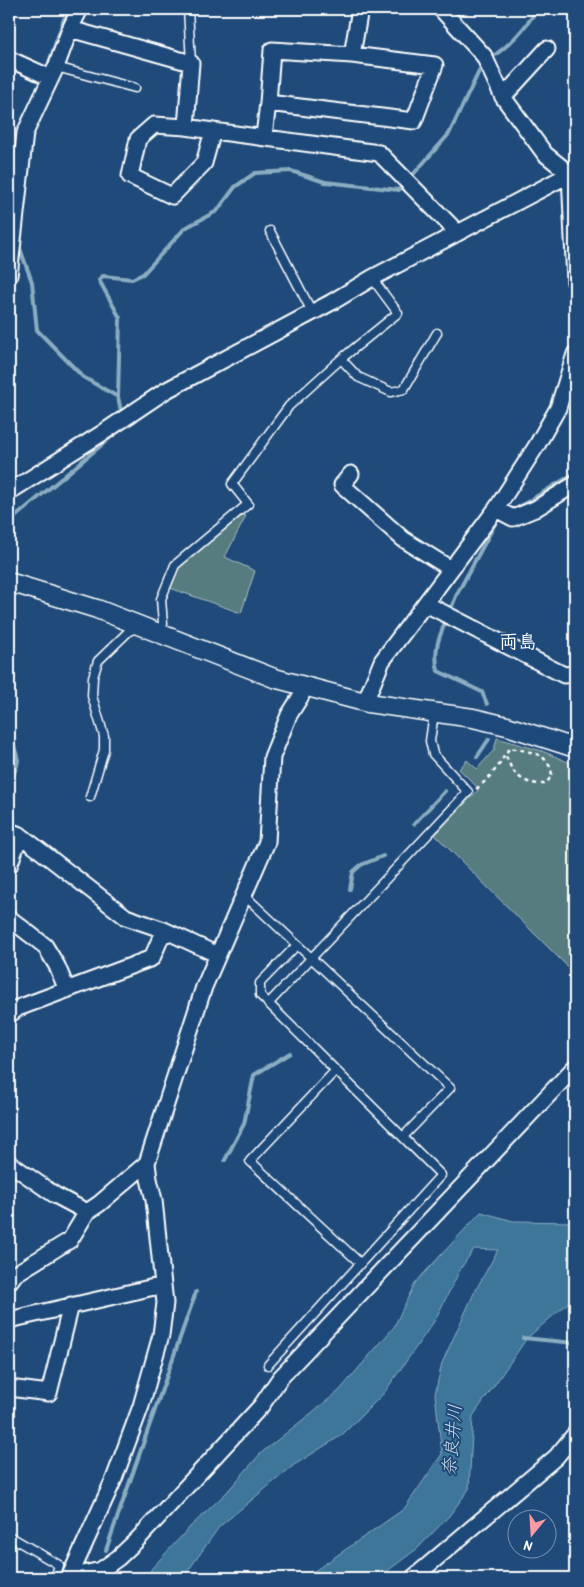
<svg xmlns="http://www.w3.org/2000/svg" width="584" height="1587" viewBox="0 0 584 1587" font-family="'Patrick Hand','Klee One',sans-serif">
  <rect width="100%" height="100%" fill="#1f4a7a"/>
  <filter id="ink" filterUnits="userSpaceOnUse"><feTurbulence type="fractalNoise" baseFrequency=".02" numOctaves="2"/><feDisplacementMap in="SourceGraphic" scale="10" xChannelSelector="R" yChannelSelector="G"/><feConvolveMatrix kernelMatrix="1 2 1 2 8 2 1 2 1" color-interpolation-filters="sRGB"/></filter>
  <g filter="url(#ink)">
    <path fill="#577b80" stroke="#abbdc0" d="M243,515L246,516L225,557L255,571L241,613L170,588L179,567Z
      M497,738L542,751L575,765V974L435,835L479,789L459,769L467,760L477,769L494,750Z"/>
    <path fill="#3d7698" stroke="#8badc1" d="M481,1212L513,1221L575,1222V1297L527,1338L473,1416L469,1489L449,1516L418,1548L378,1578H298L316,1570L404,1509L442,1454L435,1394L442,1363L474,1293L498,1250L474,1249L461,1268L435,1320L384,1393L342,1435L294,1465L219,1527L183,1578H146L152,1568L190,1527L226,1493L261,1453L339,1391L394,1327L415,1283Z"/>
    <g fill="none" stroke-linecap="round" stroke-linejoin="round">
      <path stroke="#8badc1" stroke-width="4" d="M489,59C508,47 526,28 537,9
        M46,71L64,19L71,9
        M14,162L15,145L19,130
        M410,178L449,134L483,63
        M18,243L32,282L37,330L83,377L118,397
        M121,411L118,397L120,318L99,280L103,276L132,279L143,274L185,228L217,211L235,187L255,173L291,171L325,182L399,190L405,183
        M519,507L575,473
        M9,522L116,433
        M450,611L457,594L496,522
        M447,618C439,637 433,650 438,671L482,692L487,704
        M9,728L18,760L17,765L9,787
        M477,757L489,739
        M414,824L445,791
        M350,889L353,872L361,865L383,856
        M225,1160L244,1124L254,1075L290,1053
        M523,1338L575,1343
        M106,1550L196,1292"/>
      <defs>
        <path id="service" d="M188,9L191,63
          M56,67L135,88
          M270,231L312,312
          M341,359L358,377L391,392L404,389L437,333
          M158,633L163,624L161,599L175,565L248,504L232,484L289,406L341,359L398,313L372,278
          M90,797L104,750V736L92,696L93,677L98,661L129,631L138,627
          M244,895L450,1088L403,1137
          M268,1004L468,792L433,754L430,741L434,713
          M335,1071L250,1161L360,1263
          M268,1365L441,1175L260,995V983L297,945
          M9,1536L59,1565L55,1578"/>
        <path id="minor" d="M441,9L484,56L503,97L545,154L570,174L575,282
          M70,29L191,63L186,127L154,125L138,139L130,176L172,196L204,163L213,131L186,127
          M272,50L352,55L435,65L414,121L268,103Z
          M352,55L360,9
          M9,59L51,78
          M503,97L547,49
          M213,131L379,153L458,233
          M264,136L268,103
          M9,276L25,133L56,67L70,29L80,9
          M351,474L342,485L403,539L451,569
          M9,492L104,432L165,391L332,302L372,278L570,174L575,168
          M496,509L513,518L535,509L575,484
          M426,604L564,675L575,674
          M368,703V695L382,661L496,509L537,445L558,408L575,354
          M9,831L20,835L126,917L164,930L218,955
          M9,866L20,835
          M9,918L45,946L57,966L67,990
          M9,1015L18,1008L152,958L164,930
          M9,1163L55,1195L87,1212L99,1204L147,1163
          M9,1282L15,1274L70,1240L87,1212
          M9,1320L163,1285
          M9,1388L49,1393L71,1305
          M70,1577L101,1570L118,1558L137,1540L261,1406L280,1378L575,1067
          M69,1578L114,1479L141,1406L161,1335L165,1303L163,1285L154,1200L149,1179L147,1163L204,987L267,842L272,757L289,715L301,696L304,687
          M413,1578L556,1457L575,1434"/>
        <path id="tertiary" d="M9,582L97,609L274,678L368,703L473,718L507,726L575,748"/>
      </defs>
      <use href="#service" stroke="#fff" stroke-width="11"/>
      <use href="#minor" stroke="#fff" stroke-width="19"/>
      <use href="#tertiary" stroke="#fff" stroke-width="21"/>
      <path stroke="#fff" stroke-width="2.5" stroke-dasharray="4 4" stroke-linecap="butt" d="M476,789C485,782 492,774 499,765C503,759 505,753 510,748C530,752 549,752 552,775L546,784C523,785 512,775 505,753"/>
      <use href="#service" stroke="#1f4a7a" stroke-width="8"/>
      <use href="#minor" stroke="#1f4a7a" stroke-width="15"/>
      <use href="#tertiary" stroke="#1f4a7a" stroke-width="18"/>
    </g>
  </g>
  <g text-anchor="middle" stroke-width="4" stroke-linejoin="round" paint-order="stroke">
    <g font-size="18" font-style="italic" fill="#cedde5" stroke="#1f4a7a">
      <text transform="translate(452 1440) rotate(-85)" y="6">奈良井川</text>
    </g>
    <g font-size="19" font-weight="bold" fill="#fff" stroke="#1f4a7a">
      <text x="518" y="648">両島</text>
    </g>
  </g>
  <rect width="584" height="1587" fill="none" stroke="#1f4a7a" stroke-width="30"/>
  <rect x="15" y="15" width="554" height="1557" fill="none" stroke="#fff" stroke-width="2" filter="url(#ink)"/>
  <g transform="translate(532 1534) rotate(198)"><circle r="24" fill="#1f4a7a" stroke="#7992af"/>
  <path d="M0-4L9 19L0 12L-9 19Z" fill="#ff9aa2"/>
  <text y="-8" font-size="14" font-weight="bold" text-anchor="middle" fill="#ffffff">N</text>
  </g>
</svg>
